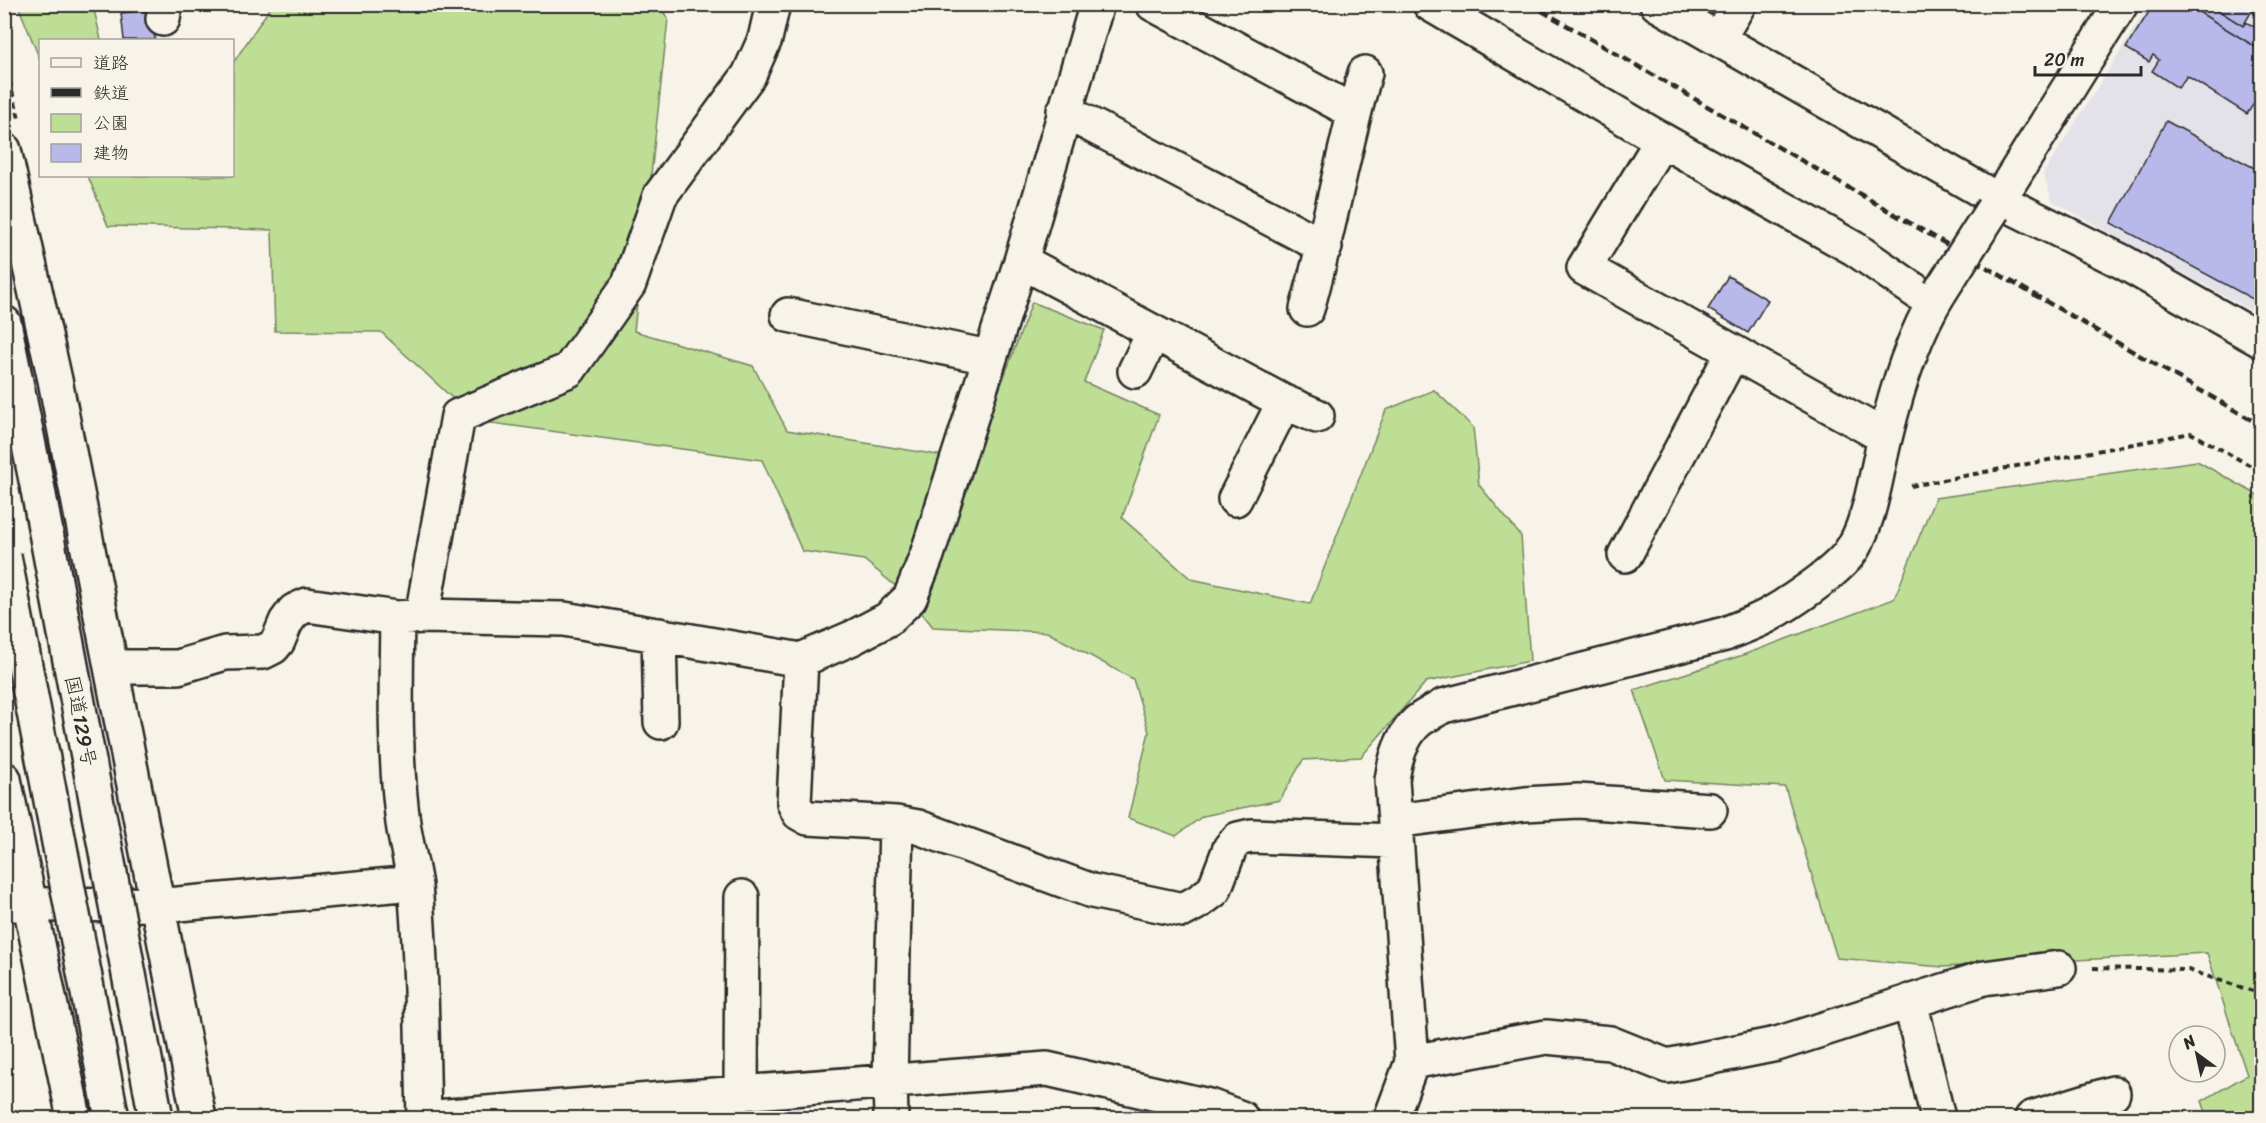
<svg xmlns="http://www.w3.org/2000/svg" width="2266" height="1123" viewBox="0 0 2266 1123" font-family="Sriracha,'Klee One',sans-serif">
  <rect width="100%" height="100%" fill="#f7f3e8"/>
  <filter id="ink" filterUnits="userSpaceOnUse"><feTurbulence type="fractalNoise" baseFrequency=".0167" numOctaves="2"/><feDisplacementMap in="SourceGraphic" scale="12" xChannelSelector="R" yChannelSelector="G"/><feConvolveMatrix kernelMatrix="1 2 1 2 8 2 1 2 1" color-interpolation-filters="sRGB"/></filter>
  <g filter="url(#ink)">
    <path fill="#e4e2e9" d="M2149,5H2261V316L2052,201L2043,174Z"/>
    <path fill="#bede96" stroke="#748460" stroke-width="1.5" d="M18,5H93L101,40H40V60Z
      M272,5H659L668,19L634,331L753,366L787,430L944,456L985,428L1032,302L1104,330L1084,382L1159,415L1122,518L1191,579L1310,604L1386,410L1434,390L1473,427L1479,485L1521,536L1530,661L1426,682L1361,757L1303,760L1280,800L1203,816L1176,836L1128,818L1149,732L1133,679L1047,632L933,627L910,598L864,560L802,551L762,460L477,421L381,332L275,331L272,230L108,226L88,176H232L233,63Z
      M2197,461L2261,497V1118H2208L2202,1101L2247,1075L2207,953L1943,967L1837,958L1785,787L1665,780L1634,690L1743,655L1894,599L1935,498Z"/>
    <path fill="#b8b9ea" stroke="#2b2b2b" stroke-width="1.5" d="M2154,4H2186L2262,51V84L2255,94L2259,96L2247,114L2187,76L2178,88L2152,71L2159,60L2153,55L2149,62L2126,48Z
      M2186,4H2208L2243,26L2246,22L2262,31V51Z
      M2208,4H2256L2243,26Z
      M152,10L155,40H124L121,13Z
      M2166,121L2262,172V304L2111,223Z
      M1728,276L1768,300L1748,333L1708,309Z"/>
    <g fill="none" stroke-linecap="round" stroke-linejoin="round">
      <defs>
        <path id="minor" d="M1153,4L1354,112
          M1430,4L1662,140L1855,249L1933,303
          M1657,4L1998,200L2123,262L2262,341
          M163,19L165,4
          M1718,39L1739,4
          M1064,111L1325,247
          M1662,140L1584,268L1885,437
          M1993,209L2121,4
          M1021,261L1284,402L1317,416
          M1307,309C1329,231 1343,151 1365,73
          M788,315L988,357
          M1135,371L1154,332
          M1235,499L1284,402
          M1625,555L1733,352
          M422,616L458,416L569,370L629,284L660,196L749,75L765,39L773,4
          M397,618C396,686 394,755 403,823C406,844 412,865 415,886C422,963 422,1041 424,1118
          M659,635L661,722
          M801,660L794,803L799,813L808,818L896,823L918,827L1092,891L1183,910L1198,902L1214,890L1230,848L1238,839L1251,836L1396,841
          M112,667H178L225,653L263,652L273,647L278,641L286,622L294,611L307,605L397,618L422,616L564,619L801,660L852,638L888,619L910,598L927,555L1021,261L1097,4
          M1395,821L1525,804L1578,801L1710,810
          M4,903L29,905L178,904L414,883
          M1910,1001L1938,1118
          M1412,1062L1546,1037L1610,1043L1667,1066L1777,1044L1984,978L2059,968
          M741,1094L742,897
          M423,1118L1047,1069L1209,1106L1241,1118
          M891,1118L890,1080L896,823
          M1391,1118L1412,1062L1392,780C1395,759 1401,737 1417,722C1424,716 1435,711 1443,706L1725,634C1739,628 1754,623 1767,616C1790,603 1832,575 1848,555C1870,528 1876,472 1885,438C1897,388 1913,335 1940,292
          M2032,1118L2113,1093"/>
        <path id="highway" d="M4,150L55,380L199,1118
          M4,323L38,490
          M4,779L74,1118"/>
      </defs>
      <use href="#minor" stroke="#2b2b2b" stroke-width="38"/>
      <use href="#highway" stroke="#2b2b2b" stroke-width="38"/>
      <path stroke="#2b2b2b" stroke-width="4" stroke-dasharray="6 4.5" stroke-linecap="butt" d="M4,61L19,118
        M1911,486L2191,433L2262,472
        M2093,968L2188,970L2262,994
        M2256,992L2262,959"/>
      <use href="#minor" stroke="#f7f3e8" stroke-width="33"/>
      <use href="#highway" stroke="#f7f3e8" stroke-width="33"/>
      <path stroke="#2b2b2b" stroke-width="4.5" stroke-dasharray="9 4.5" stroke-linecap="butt" d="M1530,4L2262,426"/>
      <defs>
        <path id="minor-bridge" d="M1940,292L1993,209"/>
        <path id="highway-bridge" d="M38,490L156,1118
          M4,556L112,1118"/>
      </defs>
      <use href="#minor-bridge" stroke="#2b2b2b" stroke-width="38" stroke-linecap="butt"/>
      <use href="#highway-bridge" stroke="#2b2b2b" stroke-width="38" stroke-linecap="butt"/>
      <use href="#minor-bridge" stroke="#f7f3e8" stroke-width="33"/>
      <use href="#highway-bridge" stroke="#f7f3e8" stroke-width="33"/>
    </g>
  </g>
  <g text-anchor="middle" stroke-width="4.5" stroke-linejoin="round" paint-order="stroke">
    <g font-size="20" fill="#2b2b2b" stroke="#f7f3e8">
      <text transform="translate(81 721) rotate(79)" y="7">国道129号</text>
    </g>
  </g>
  <rect width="2266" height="1123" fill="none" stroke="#f7f3e8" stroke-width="24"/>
  <rect x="12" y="12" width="2242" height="1099" fill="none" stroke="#2b2b2b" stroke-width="2" filter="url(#ink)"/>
  <rect x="39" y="39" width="195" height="138" fill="#f7f3e8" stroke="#a5a39c" stroke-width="1.5"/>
  <rect x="51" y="58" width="30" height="9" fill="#f7f3e8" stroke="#a5a39c" stroke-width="1.5"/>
  <text x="93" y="69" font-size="18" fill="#2b2b2b">道路</text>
  <rect x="51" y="88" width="30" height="9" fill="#2b2b2b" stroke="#a5a39c" stroke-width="1.5"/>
  <text x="93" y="99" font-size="18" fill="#2b2b2b">鉄道</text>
  <rect x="51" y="114" width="30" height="18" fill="#bede96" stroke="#a5a39c" stroke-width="1.5"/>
  <text x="93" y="129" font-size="18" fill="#2b2b2b">公園</text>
  <rect x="51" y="144" width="30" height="18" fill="#b8b9ea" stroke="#a5a39c" stroke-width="1.5"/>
  <text x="93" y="159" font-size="18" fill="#2b2b2b">建物</text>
  <g transform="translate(2197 1054) rotate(327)"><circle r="28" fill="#f7f3e8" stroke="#a5a39c" stroke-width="1.5"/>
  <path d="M0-4.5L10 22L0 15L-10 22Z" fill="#2b2b2b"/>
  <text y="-9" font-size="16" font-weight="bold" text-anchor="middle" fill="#2b2b2b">N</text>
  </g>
  <path d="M2035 66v9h106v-9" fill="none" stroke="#2b2b2b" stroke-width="3"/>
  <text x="2044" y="66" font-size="18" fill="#2b2b2b" stroke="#f7f3e8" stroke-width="4.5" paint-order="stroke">20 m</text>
</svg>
